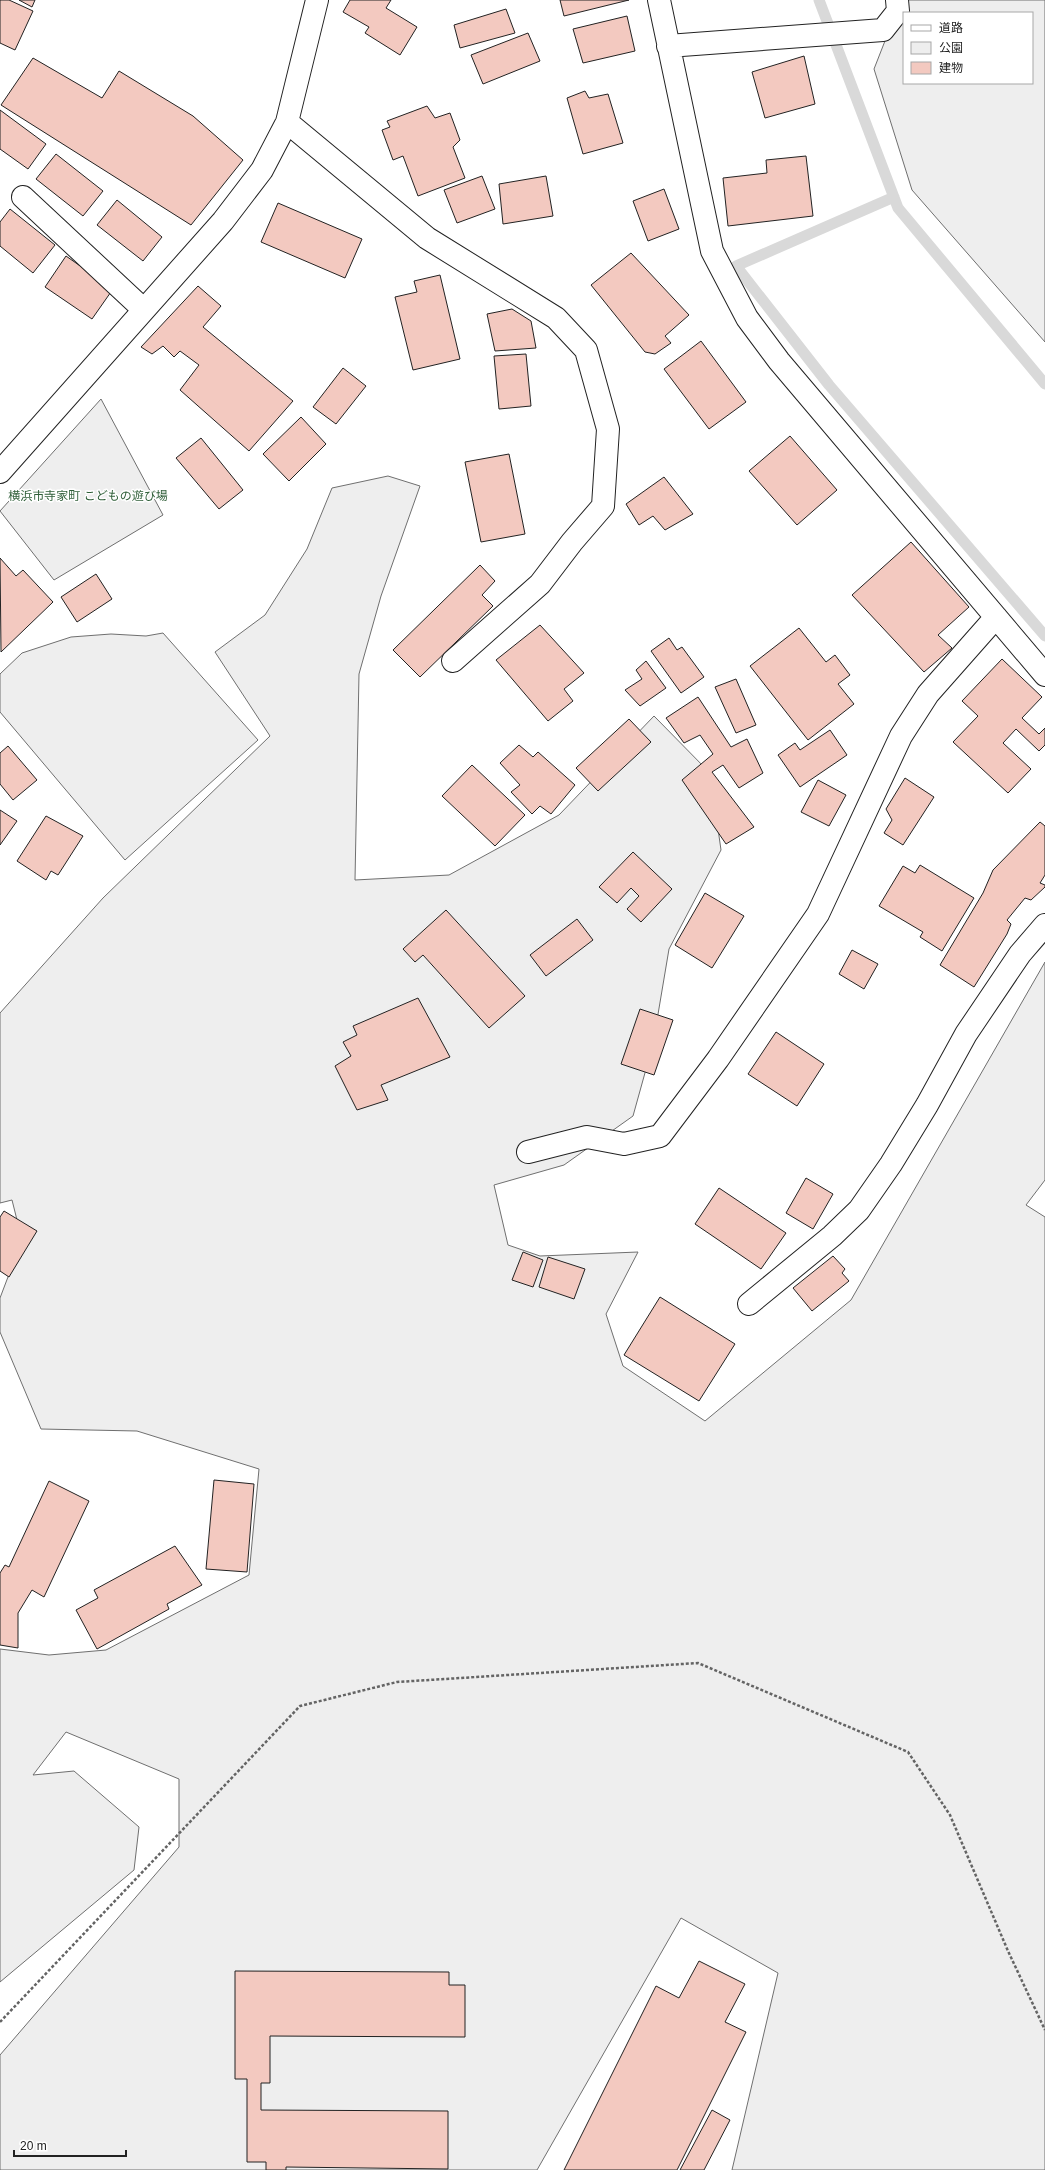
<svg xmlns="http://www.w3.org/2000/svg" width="1045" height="2170" viewBox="0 0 1045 2170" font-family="Arial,'Noto Sans JP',sans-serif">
  <rect width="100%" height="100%" fill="#fff"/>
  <path fill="#eee" stroke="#6f6f6f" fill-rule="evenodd" d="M901,0H1045V342L912,190L874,69ZM904,13H1032V83H904Z
    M101,399L163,515L54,580L0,511Z
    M388,476L420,486L381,596L359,674L355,880L449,875L559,815L654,716L710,773L721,850L669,949L653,1044L633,1116L564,1165L494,1185L508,1245L540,1256L638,1252L606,1314L623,1366L705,1421L851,1300L1045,962V1180L1026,1205L1045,1217V2170H732L778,1973L681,1918L537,2170H0V2055L179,1847V1779L66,1732L33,1775L74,1771L139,1827L134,1870L0,1982V1649L49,1655L106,1650L249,1575L259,1469L137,1431L41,1429L0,1332V1298L22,1240L12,1200L0,1203V1013L103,898L270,736L215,652L265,615L307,549L332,488Z
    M163,633L258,740L125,860L0,712V674L22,653L71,637L111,634L146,636Z"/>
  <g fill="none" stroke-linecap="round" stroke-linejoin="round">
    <path stroke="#d9d9d9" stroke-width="11" d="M819,0L898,208L1045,384
      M894,197L736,266L829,385L1045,636"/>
  </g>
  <path fill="#f3c9c0" stroke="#222" d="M0,0H9L33,11L15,50L0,43Z
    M19,0H35L32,7Z
    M350,0H391L386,8L417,27L400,55L365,33L369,27L343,12Z
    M560,0H629L564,16Z
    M506,9L515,33L460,48L454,25Z
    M627,16L635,51L583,63L573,29Z
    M528,33L540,61L483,84L471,55Z
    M804,56L815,104L765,118L752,72Z
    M33,58L102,98L119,71L193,116L243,160L191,225L1,105Z
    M585,91L589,98L608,94L623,143L583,154L567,98Z
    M427,106L435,118L450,113L460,140L453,147L465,178L418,196L403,156L393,160L382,130L390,127L387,121Z
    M0,110L46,144L28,169L0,149Z
    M56,154L103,191L83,216L36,179Z
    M806,156L813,216L728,226L723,178L767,173L766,160Z
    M482,176L495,209L457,223L444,190Z
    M546,176L553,216L503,224L499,184Z
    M664,189L679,229L648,241L633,201Z
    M117,200L162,237L143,261L97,225Z
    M278,203L362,239L345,278L261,242Z
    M10,209L55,245L33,273L0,246V222Z
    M631,253L689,315L665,336L671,343L655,354L645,352L591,285Z
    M66,256L113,289L92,319L45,287Z
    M440,275L460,359L413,370L395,297L417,292L414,281Z
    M198,286L221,306L203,327L293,401L249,451L180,390L199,365L180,351L174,357L163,346L152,354L141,347Z
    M512,309L531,321L536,348L495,351L487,314Z
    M701,341L746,402L709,429L664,369Z
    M526,354L531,406L499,409L494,356Z
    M343,368L366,386L336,424L313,407Z
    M301,417L326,444L289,481L263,454Z
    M790,436L837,490L797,525L749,471Z
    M201,438L243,490L219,509L176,458Z
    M509,454L525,534L481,542L465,462Z
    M664,477L693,514L665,530L653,516L639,525L626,504Z
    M911,542L969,607L938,635L952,648L924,672L852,595Z
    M0,558L16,576L23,570L53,602L1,652Z
    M480,565L495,581L482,595L493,606L420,677L393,650Z
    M96,574L112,599L77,622L61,597Z
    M540,625L584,673L564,689L573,701L548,721L496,660Z
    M799,628L826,662L835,655L850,675L838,684L854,704L808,740L750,666Z
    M669,638L677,650L682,647L704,677L681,693L651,651Z
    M1002,659L1042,697L1022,718L1039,734L1045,728V745L1039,751L1016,729L1003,743L1031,769L1008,793L953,742L978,716L962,701Z
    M646,661L666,688L640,706L625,690L642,679L636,670Z
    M736,679L756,725L736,733L715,687Z
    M698,697L731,747L747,739L763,773L739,788L723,765L712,772L754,827L726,844L682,780L713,754L700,735L684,743L666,718Z
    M629,719L651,742L598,791L576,768Z
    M830,730L847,755L800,787L778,755L795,743L800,750Z
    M519,745L533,757L538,752L575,785L551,814L540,806L532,814L511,792L520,785L500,763Z
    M8,746L37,780L13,800L0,784V753Z
    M472,765L525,815L495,846L442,796Z
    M905,778L934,797L903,845L884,833L892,820L886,809Z
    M818,780L846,795L829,826L801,812Z
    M0,810L17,821L0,845Z
    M46,816L83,836L58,875L51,871L46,880L17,861Z
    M1040,822L1045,826V875L1040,883L1045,885V887L1031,900L1025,898L1007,920L1011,924L1007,934L974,987L940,965L983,893L993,870Z
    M633,852L672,889L641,922L627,909L639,896L631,888L617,903L599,887Z
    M920,865L974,898L942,951L920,937L923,932L879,906L903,866L915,873Z
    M705,893L744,916L712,968L675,945Z
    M446,910L525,996L489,1028L423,955L415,962L403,949Z
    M577,919L593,940L546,976L530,955Z
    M852,950L878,964L864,989L839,974Z
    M418,998L450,1057L381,1085L388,1100L357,1110L335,1066L351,1056L343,1042L357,1035L353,1026Z
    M640,1009L673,1020L654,1075L621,1064Z
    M776,1032L824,1064L797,1106L748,1074Z
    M806,1178L833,1194L813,1229L786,1213Z
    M719,1188L786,1233L761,1269L695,1224Z
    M4,1211L37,1231L9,1277L0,1271V1217Z
    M523,1252L543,1260L533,1287L512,1280Z
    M833,1256L845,1269L842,1273L849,1281L812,1311L793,1288Z
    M548,1257L585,1269L574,1299L539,1287Z
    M660,1297L735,1344L699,1401L624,1355Z
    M214,1480L254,1484L247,1572L206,1569Z
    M49,1481L89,1501L44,1597L32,1590L18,1613V1648L0,1645V1573L5,1565L9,1567Z
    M175,1546L202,1585L167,1604L169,1609L97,1649L76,1610L98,1598L94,1590Z
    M699,1961L745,1984L725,2022L746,2032L677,2170H564L656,1986L679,1998Z
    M235,1971L449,1972V1985H465V2037L270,2036V2083H261V2110L448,2111V2169L286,2167V2170H266V2162H247V2079H235Z
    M712,2110L730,2120L704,2170H680Z"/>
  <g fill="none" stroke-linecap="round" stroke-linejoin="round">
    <defs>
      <path id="minor" d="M659,0L712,251L747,318L779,361L1045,675
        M668,46L883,30L898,11L897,0
        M287,122L427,238L556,318L586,350L608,429L603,506L572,542L540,584L453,661
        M23,197L143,309
        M0,472L223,221L262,170L287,122L317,0
        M528,1152L587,1137L624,1144L660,1136L718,1059L818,914L901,736L928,694L996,617
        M749,1304L832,1236L859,1210L891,1164L927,1105L966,1034L1020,954L1045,925"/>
    </defs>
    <use href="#minor" stroke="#222" stroke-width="24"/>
    <path stroke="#646464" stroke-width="2.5" stroke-dasharray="3 2" stroke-linecap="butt" d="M0,2022L300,1706L397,1682L698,1663L908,1752L950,1815L1008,1951L1045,2030"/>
    <use href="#minor" stroke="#fff" stroke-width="22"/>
  </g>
  <g text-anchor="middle" stroke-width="3" stroke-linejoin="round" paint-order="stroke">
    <g font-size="12" fill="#2f5e38" stroke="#fff">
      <text x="88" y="500">横浜市寺家町 こどもの遊び場</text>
    </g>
  </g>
  <rect x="903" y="12" width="130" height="72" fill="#ffffff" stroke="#a7a7a7"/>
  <rect x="911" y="25" width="20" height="6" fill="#ffffff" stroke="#a7a7a7"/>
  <text x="939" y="32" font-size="12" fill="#222222">道路</text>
  <rect x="911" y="42" width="20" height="12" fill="#eeeeee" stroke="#a7a7a7"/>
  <text x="939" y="52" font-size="12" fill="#222222">公園</text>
  <rect x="911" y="62" width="20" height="12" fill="#f3c9c0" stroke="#a7a7a7"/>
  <text x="939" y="72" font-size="12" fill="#222222">建物</text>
  <path d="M14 2150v6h112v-6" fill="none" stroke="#222222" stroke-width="2"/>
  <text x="20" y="2150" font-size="12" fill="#222222" stroke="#ffffff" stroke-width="3" paint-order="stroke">20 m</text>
</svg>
